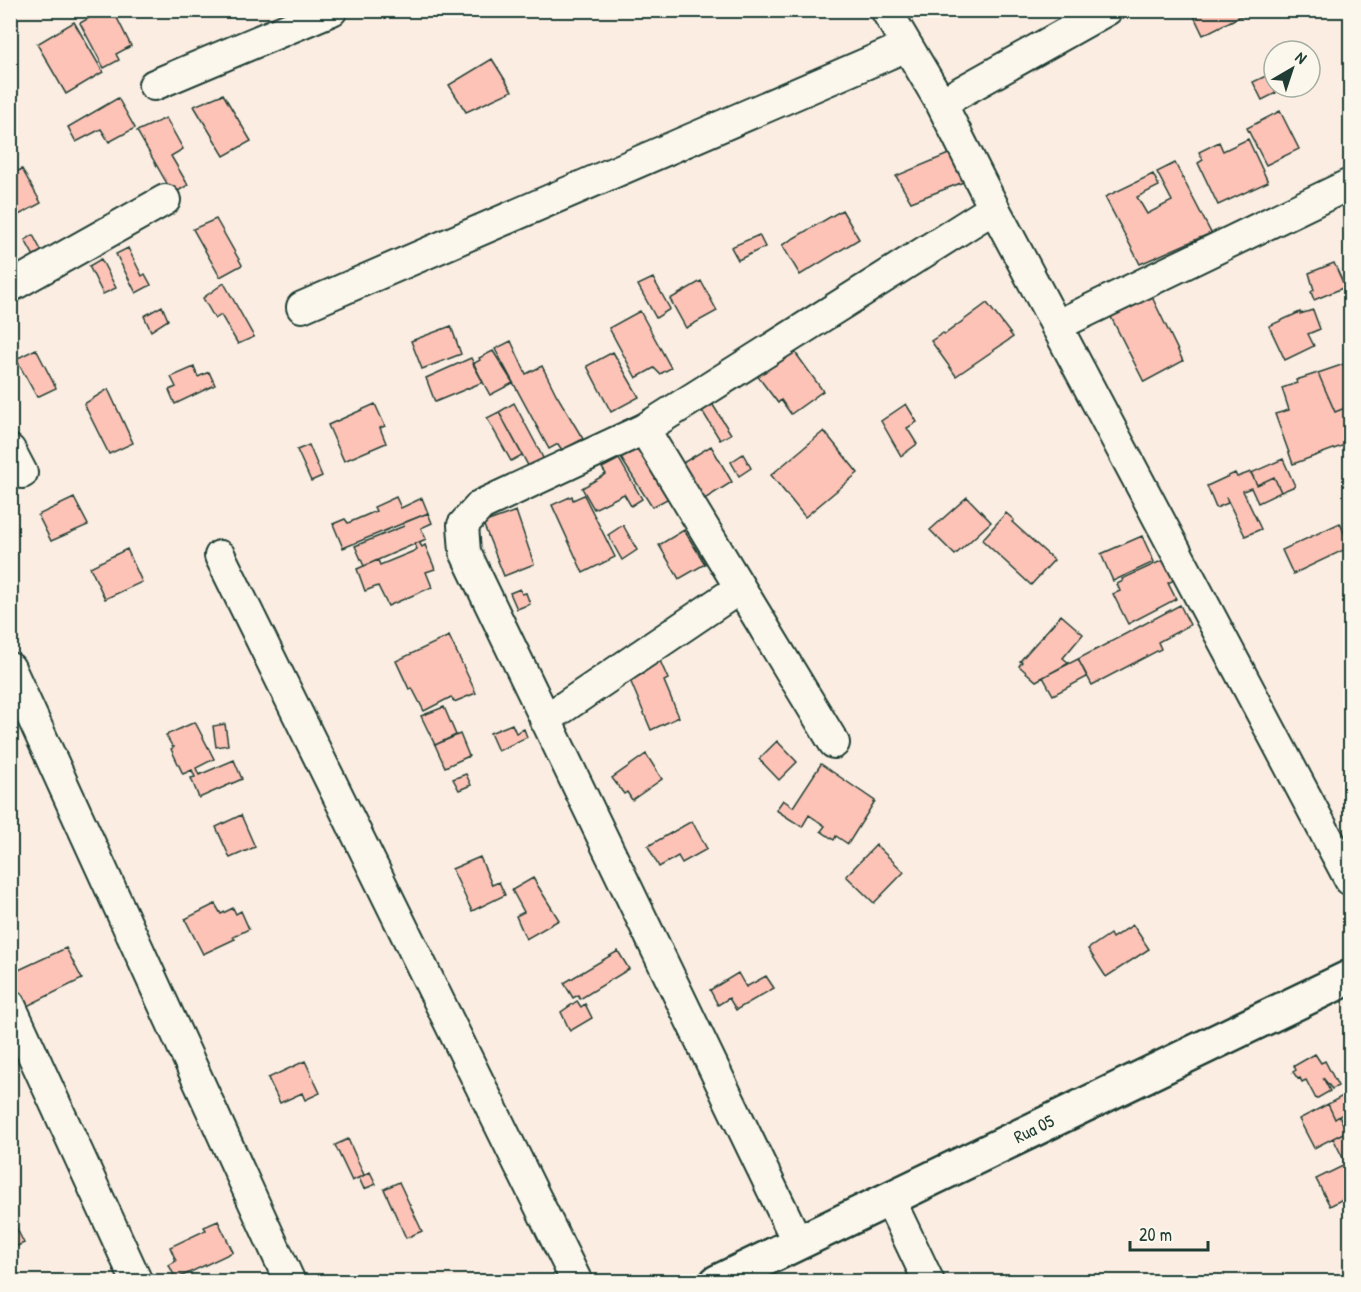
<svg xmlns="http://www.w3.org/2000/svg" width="1361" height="1292" viewBox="0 0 1361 1292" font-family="'Patrick Hand',sans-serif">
  <rect width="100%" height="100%" fill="#fbede1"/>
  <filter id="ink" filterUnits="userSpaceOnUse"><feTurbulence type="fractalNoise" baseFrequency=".0167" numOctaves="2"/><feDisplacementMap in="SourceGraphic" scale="12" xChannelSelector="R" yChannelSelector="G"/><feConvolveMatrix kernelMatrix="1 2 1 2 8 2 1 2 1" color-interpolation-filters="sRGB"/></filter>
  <g filter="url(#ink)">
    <path fill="#fdc3b6" stroke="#1f3d34" stroke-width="1.5" d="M103,10H113L131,46L116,54L119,60L104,68L80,23Z
      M1191,10H1253L1203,35Z
      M74,22L103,72L66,94L37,44Z
      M492,59L512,91L466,112L449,85Z
      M1268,75L1276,93L1262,100L1253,82Z
      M223,94L251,141L224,156L194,106Z
      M118,98L135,128L109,142L101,129L76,142L68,127Z
      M1280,111L1299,149L1266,165L1247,128Z
      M166,118L183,149L171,156L188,185L173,194L137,131Z
      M1248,139L1268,182L1218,205L1198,163L1203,160L1199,152L1219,142L1223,151Z
      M951,153L966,181L911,202L896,176Z
      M1175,163L1211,233L1140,264L1105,197L1153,174L1159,186L1137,197L1147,214L1172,201L1157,172Z
      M22,169L41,203L15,217L10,208V175Z
      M842,210L859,239L800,275L782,245Z
      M216,219L242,265L220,277L193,229Z
      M33,235L43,254L35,258L25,240Z
      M759,235L765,247L738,260L731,247Z
      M128,248L142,276L145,274L151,285L136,293L116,254Z
      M101,259L116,288L103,294L89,266Z
      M1334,263L1345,287L1314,300L1311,292L1314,290L1309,273Z
      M653,278L670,309L656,318L638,285Z
      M701,281L717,311L686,328L670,299Z
      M224,283L254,337L238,344L221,315L215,319L203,298Z
      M1151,295L1183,361L1144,382L1110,315Z
      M987,303L1013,337L956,376L931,341L943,333L945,334Z
      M162,306L168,320L151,331L144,316Z
      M1313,310L1320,329L1308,334L1314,346L1285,360L1269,326L1300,312V314Z
      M640,311L671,368L660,374L654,368L636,378L609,328Z
      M451,326L461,354L422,369L411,341Z
      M511,341L526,374L542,366L556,394L583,439L562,450L558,444L549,449L495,349Z
      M792,348L823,391L791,414L781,400L778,403L756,374Z
      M36,349L56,388L37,397L16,359Z
      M493,351L513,383L490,395L473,364L480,360L479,358Z
      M613,352L639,397L611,412L587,366Z
      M471,358L483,382L435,402L426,378Z
      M1350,362V406L1335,412L1318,373Z
      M194,367L198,377L209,372L215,385L175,404L169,390L176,387L171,377Z
      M1318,373L1335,412L1350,406V443L1293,464L1275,414L1289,410L1282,388L1297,383L1296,380Z
      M108,389L133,443L109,454L84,404Z
      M711,402L731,434L720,440L701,409Z
      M514,403L537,446L546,464L530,469L499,412Z
      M375,404L385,426L380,428L386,443L344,461L328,425Z
      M906,404L917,422L907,428L917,444L901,456L881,421Z
      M499,412L522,455L511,461L487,418Z
      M824,431L858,473L805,517L771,475Z
      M309,445L322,476L311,481L297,450Z
      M641,445L671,497L652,507L619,455Z
      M711,446L732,482L703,500L681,464Z
      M743,454L751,468L739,476L731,462Z
      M619,459L642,499L631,506L624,494L594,509L582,488L606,474L602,468Z
      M1283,459L1295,486L1281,492L1274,477L1257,485L1251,473Z
      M1251,472L1257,485L1274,477L1281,492L1258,503L1251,488L1243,491L1261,529L1245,536L1226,497L1228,503L1216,508L1207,486L1235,473L1237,477Z
      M584,495L615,557L583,573L552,505L572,496L573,500Z
      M396,497L401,508L422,498L428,513L343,548L333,524L345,519L348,523L376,511L374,507Z
      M967,497L991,522L955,555L930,530Z
      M74,498L88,525L51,541L38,515Z
      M516,511L534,564L504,576L483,523Z
      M428,513L432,523L421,528L426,539L364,566L355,546L404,526L403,523Z
      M1006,513L1014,520L1012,522L1054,560L1031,585L982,540Z
      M1340,523L1350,547L1293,574L1282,550Z
      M623,525L637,550L622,560L608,535Z
      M684,530L705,564L679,579L659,545Z
      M1142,536L1154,562L1113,581L1101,554Z
      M419,542L422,547L425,545L435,569L426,572L432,587L388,606L378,586L365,591L357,569L378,560L380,565L414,551L417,549L415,544Z
      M127,549L142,582L105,599L90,567Z
      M1172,556L1180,572L1172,576L1174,580L1168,583L1176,599L1128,624L1113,594L1120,591L1117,584L1123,581L1122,579Z
      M520,589L522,594L526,593L530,604L517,609L510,593Z
      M1180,605L1190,625L1158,642L1161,649L1092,685L1078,659Z
      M1061,615L1083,634L1063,658L1069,663L1036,681L1019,666L1022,662L1020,661Z
      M449,636L476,693L454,702L451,697L424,711L412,688L409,689L396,661Z
      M657,654L668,679L664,681L679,717L651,730L630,680L643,674L638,663Z
      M1078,659L1087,677L1053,695L1043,677Z
      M444,707L456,735L435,745L421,716Z
      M195,722L214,759L196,768L199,775L234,760L242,779L199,798L191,778L195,777L192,770L183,774L171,749L174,747L172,746L166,735Z
      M225,724L228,745L216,747L213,726Z
      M512,724L516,733L524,729L527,737L498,751L490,733Z
      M460,734L469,756L445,767L435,745Z
      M777,741L797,762L779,780L759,759Z
      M646,754L662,779L632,800L627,792L624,794L612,778Z
      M821,764L875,801L848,844L836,836L834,840L821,831L825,826L809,815L802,827L776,810L783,800L793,807Z
      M466,774L471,785L459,790L453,779Z
      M241,815L255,847L230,858L216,827Z
      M692,821L707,849L682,863L678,856L659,867L648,846Z
      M876,845L904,872L874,903L846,876Z
      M480,857L492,885L499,882L505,895L472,911L452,869Z
      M533,878L559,920L526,939L516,916L524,912L512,890Z
      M215,904L221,914L233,908L236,914L241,911L249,929L233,937L235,939L203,954L185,919Z
      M1133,925L1149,949L1106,977L1088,949L1110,934L1112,938Z
      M66,948L82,979L23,1008L10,982V974Z
      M618,951L629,969L580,999L578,995L573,998L564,983Z
      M738,973L746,987L766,976L774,988L736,1010L729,998L718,1005L710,990Z
      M577,1001L581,1007L585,1004L592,1018L570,1031L561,1012Z
      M1315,1054L1321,1063L1325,1061L1338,1086L1332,1089L1323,1078L1330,1091L1316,1099L1306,1080L1302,1082L1300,1078L1298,1079L1293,1072L1296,1070L1294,1066Z
      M305,1061L320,1093L305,1100L302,1093L280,1103L268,1078Z
      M1350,1092V1109L1335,1119L1328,1104Z
      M1328,1104L1335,1119L1339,1116L1347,1131L1314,1148L1299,1119Z
      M1350,1130V1162L1346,1164L1333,1138Z
      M348,1139L364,1175L352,1181L335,1145Z
      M1349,1163L1350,1195L1330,1206L1316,1179Z
      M370,1172L376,1184L364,1189L359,1178Z
      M399,1182L422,1231L406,1238L384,1189Z
      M10,1215L24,1243L10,1249Z
      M218,1221L233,1252L176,1279L169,1265L176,1261L170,1247L206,1230L204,1227Z"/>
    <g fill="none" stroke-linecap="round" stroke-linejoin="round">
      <defs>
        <path id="minor" d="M886,10L941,103L994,208L1350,880
          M154,85L332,10
          M941,103L1107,10
          M10,287L165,200
          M302,307L907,46
          M1056,326L1350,184
          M644,429L834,743
          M10,450L22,473
          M220,556L577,1282
          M10,668L290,1282
          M545,720L740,588
          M10,1005L137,1282
          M889,1198L929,1282
          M798,1243L465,552L463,525L481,505L644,429L994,208"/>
        <path id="tertiary" d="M717,1282L1350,977"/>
      </defs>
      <use href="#minor" stroke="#1f3d34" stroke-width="34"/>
      <use href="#tertiary" stroke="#1f3d34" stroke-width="38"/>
      <use href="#minor" stroke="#fbf7ec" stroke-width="30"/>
      <use href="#tertiary" stroke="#fbf7ec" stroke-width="33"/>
    </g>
  </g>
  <g text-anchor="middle" stroke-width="4.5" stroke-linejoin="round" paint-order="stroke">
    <g font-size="18" fill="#1f3d34" stroke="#fbf7ec">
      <text transform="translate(1034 1129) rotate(-26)" y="6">Rua 05</text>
    </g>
  </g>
  <rect width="1361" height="1292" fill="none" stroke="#fbf7ec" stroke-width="36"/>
  <rect x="18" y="18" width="1325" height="1256" fill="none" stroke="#1f3d34" stroke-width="2" filter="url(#ink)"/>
  <g transform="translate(1292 69) rotate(39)"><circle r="28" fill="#fbf7ec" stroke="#a3ada2" stroke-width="1.5"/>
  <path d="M0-4.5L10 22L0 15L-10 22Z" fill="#1f3d34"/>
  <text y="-9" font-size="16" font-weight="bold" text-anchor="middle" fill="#1f3d34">N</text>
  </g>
  <path d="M1130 1241v9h78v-9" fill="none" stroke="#1f3d34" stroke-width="3"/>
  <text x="1139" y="1241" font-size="18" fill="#1f3d34" stroke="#fbf7ec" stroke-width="4.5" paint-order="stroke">20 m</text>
</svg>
